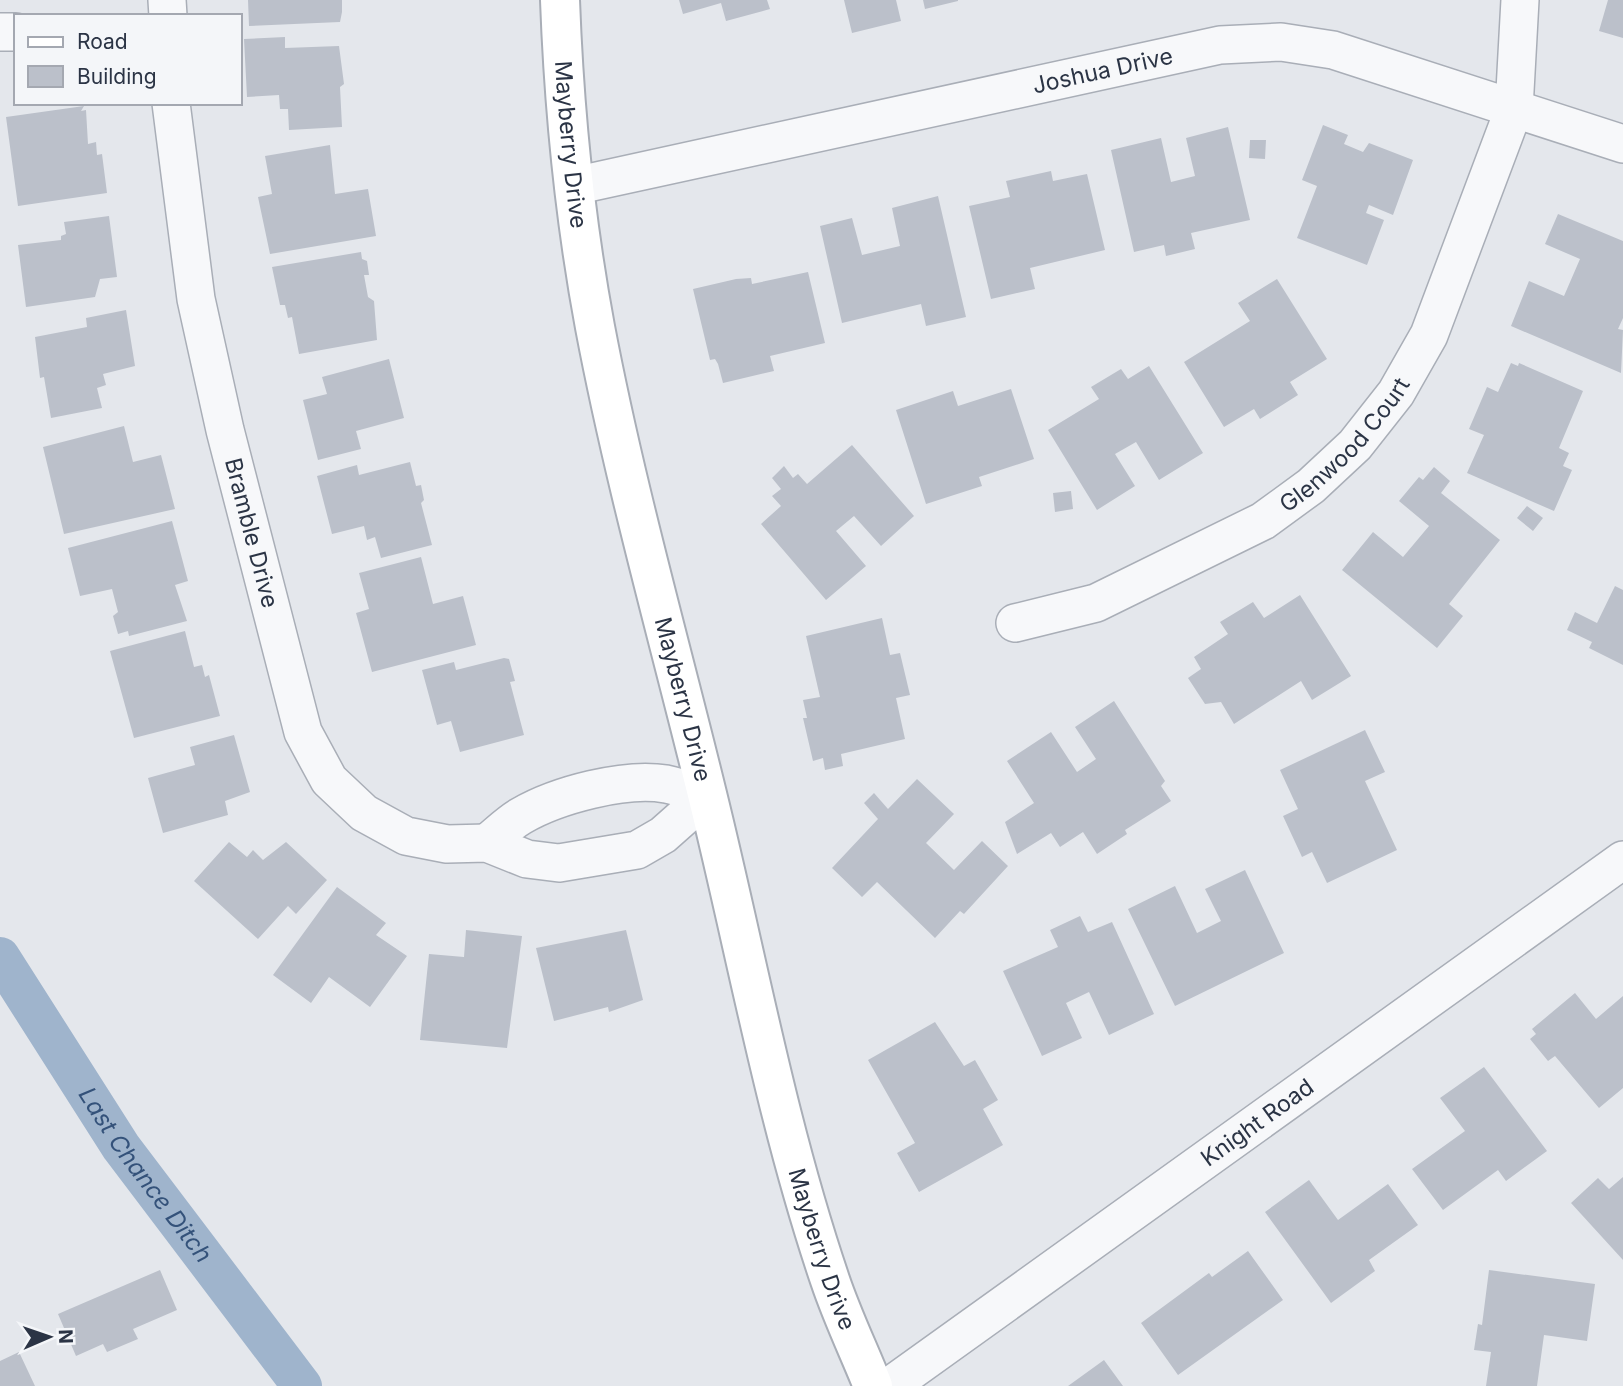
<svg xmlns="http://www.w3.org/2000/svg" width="1623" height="1386" viewBox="0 0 1623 1386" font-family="Inter,sans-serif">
  <rect width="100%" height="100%" fill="#e4e7ec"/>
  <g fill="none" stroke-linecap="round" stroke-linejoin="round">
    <path stroke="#9fb4cc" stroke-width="40" id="s1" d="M0,957L121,1147L302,1386"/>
  </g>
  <path fill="#bbc0ca" d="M248,0H342V12L340,22L249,26Z
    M679,0H767L770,9L726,21L721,3L683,14Z
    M844,0H896L901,21L852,33Z
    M923,0H958V1L925,9Z
    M1608,0H1623V38L1599,31Z
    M285,37V48L339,46L344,84L340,87L342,127L289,130L288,109H280L279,95L247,97L244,39Z
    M84,106L81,111L86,110L88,144L96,142L97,155L102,154L107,193L18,206L6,117Z
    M1323,125L1348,135L1344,144L1363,152L1369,143L1413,160L1393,215L1369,205L1366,213L1384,220L1367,265L1297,238L1317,186L1302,180Z
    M1228,127L1250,220L1191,233L1195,249L1166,256L1164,245L1134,252L1111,150L1161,138L1171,182L1195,176L1186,138Z
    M1250,140H1266L1265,159L1249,158Z
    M330,145L335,194L368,189L376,236L270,254L258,197L272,194L265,156Z
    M1051,171L1053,181L1087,174L1105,250L1030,268L1035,289L991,299L969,206L1010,197L1006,181Z
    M938,196L966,317L926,326L921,304L842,323L820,226L852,218L862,255L900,246L892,208Z
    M1558,214L1623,241V318L1618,329L1623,330L1621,373L1511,326L1529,281L1564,296L1580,259L1545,244Z
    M109,216L117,277L100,279L95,297L26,307L18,245L61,240V236L66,234L64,222Z
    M361,252L362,259L367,261L369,275H364L368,297L374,301L377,340L299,354L292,317L288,318L285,305H280L272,267Z
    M808,272L825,343L770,356L774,371L723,383L718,364L715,359L710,360L693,289L736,279L751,278L752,284Z
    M1277,279L1327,359L1290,382L1298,395L1260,419L1254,409L1224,427L1184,362L1250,321L1238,303Z
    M126,310L135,366L103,374L106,385L97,388L102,408L51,418L44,377L40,378L35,337L87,327L86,318Z
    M389,359L404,418L356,431L361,449L318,460L303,400L327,394L322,377Z
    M1511,363L1518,366L1519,363L1583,391L1559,448L1569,453L1563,466L1572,470L1554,511L1467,473L1484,435L1469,429L1487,387L1498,392Z
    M1149,366L1203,453L1159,480L1136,442L1115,454L1135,486L1097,510L1048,430L1099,399L1091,387L1121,369L1128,379Z
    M1011,389L1034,459L979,477L982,486L926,504L896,410L953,391L958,406Z
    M124,426L133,462L161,455L175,509L64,534L43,447Z
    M852,445L914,516L881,546L854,516L836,531L866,566L826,600L761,524L781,506L772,496L781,489L772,478L784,466L793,478L798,474L807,484Z
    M410,462L416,486L421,485L424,500L421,503L432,545L381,558L375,537L367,540L364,526L332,534L317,476L357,465L359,475Z
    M1434,467L1450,481L1441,493L1500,540L1449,604L1463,616L1437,648L1342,570L1373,532L1403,557L1429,526L1399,501L1419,477L1423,480Z
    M1071,491L1073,509L1055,512L1053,493Z
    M1527,506L1543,518L1533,531L1517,518Z
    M172,521L188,581L175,585L187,621L129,636L128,631L118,634L113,616L118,612L112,589L80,596L68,548Z
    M421,557L433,604L463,596L476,645L372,672L356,613L369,609L359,573Z
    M1615,586L1623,590V665L1589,648L1592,642L1567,630L1575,612L1597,623Z
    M1300,595L1351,676L1312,700L1301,681L1234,724L1221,702L1205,704L1188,678L1201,669L1194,657L1228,634L1220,622L1253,602L1264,618Z
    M882,618L890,655L900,653L910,695L896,698L905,739L841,754L843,766L825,770L823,758L813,761L803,718H807L803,700L820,697L806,636Z
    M185,631L194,667L202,665L205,677L209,675L220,716L134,738L110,651Z
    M504,658L509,659L515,681L510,682L524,735L460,752L451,721L437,725L422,670L454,662L456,670Z
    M1114,701L1165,781L1161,786L1171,801L1125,830L1127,834L1097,854L1083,832L1060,847L1051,833L1017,854L1005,822L1034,803L1007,761L1051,732L1077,772L1096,759L1075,727Z
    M1365,730L1385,772L1365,781L1397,850L1327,883L1312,852L1302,857L1283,816L1298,809L1280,770Z
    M234,735L250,792L225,801L228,815L163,833L148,778L195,765L190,747Z
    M917,779L954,814L926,843L954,870L982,841L1008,866L964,914L960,911L935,938L877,882L862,897L832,868L878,819L864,803L874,793L888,809Z
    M229,842L247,857L253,850L263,860L286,842L327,880L296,914L288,906L258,939L194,881Z
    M1245,870L1284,953L1175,1006L1128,909L1175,886L1197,933L1221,921L1205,889Z
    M337,887L386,923L376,935L407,956L370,1007L329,977L311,1003L273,975Z
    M1080,916L1088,932L1112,922L1154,1014L1109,1035L1089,992L1066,1003L1082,1038L1042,1056L1003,971L1058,947L1050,930Z
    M466,930L522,936L507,1048L420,1040L429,954L464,957Z
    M626,930L643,1000L609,1012L608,1007L554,1021L536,948Z
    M1575,993L1596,1019L1623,996V1088L1599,1108L1555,1056L1548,1061L1530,1039L1536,1034L1532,1029Z
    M935,1022L964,1066L975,1060L998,1100L983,1109L1003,1145L919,1192L897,1153L915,1143L868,1060Z
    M1484,1067L1547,1151L1506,1181L1498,1170L1443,1210L1412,1169L1465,1131L1440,1098Z
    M1623,1177V1260L1571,1203L1598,1178L1609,1189Z
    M1309,1180L1338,1220L1388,1184L1418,1225L1369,1260L1375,1271L1331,1303L1265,1212Z
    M1248,1251L1283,1300L1178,1375L1141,1323L1209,1273L1212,1277Z
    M160,1270L177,1310L133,1329L138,1339L107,1352L103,1344L76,1356L58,1314Z
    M1489,1270L1595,1284L1587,1341L1544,1335L1537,1386H1486L1491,1352L1474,1350L1478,1324L1482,1325Z
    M19,1352L35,1386H0V1361Z
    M1104,1360L1123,1386H1068Z"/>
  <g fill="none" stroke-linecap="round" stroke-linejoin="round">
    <defs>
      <g id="minor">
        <path d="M167,0L168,16"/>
        <path d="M0,32H16"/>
        <path id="s2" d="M171,103L196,299L225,430L303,732L329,780L364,813L406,836L447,844L487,843L527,859L559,863L637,850L663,835L707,796"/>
        <path id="s3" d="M574,186L1220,45L1281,42L1333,50L1623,144"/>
        <path id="s4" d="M1015,623L1096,603L1263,521L1311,486L1355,445L1396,393L1429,335L1514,109L1520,0"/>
        <path d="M487,843C498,834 509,823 521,816C557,795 625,777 666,784C680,787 694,792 707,796"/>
        <path id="s5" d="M890,1386L1623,860"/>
      </g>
      <g id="secondary">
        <path id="s6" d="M560,0C564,109 575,220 595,327C625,485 669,639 707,794C747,956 776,1121 830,1280C842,1316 859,1351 873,1386"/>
      </g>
    </defs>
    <use href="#minor" stroke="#a9aeb7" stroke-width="40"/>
    <use href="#secondary" stroke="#a9aeb7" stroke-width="42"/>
    <use href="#minor" stroke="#f7f8fa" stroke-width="37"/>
    <use href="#secondary" stroke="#fff" stroke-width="38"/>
  </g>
  <g text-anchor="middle" stroke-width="7" stroke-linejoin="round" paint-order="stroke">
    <g font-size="23" fill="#2b3445" stroke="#f4f6f9">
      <text dy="8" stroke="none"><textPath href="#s3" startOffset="541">Joshua Drive</textPath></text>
      <text dy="8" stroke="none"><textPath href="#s6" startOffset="145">Mayberry Drive</textPath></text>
      <text dy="8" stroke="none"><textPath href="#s4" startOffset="382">Glenwood Court</textPath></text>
      <text dy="8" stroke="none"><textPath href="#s2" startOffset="438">Bramble Drive</textPath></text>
      <text dy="8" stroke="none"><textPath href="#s6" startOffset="712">Mayberry Drive</textPath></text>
      <text dy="8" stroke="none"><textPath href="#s5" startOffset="452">Knight Road</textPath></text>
      <text dy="8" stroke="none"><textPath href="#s6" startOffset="1279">Mayberry Drive</textPath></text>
    </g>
    <g font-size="24" font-style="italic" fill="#34527a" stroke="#f4f6f9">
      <text dy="8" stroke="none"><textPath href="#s1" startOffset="262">Last Chance Ditch</textPath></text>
    </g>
  </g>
  <rect x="14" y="14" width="228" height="91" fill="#f4f6f9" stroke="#a4a8b1" stroke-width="2"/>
  <rect x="28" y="37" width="35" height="10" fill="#ffffff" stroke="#a4a8b1" stroke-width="2"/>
  <text x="77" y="49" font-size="21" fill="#2b3445">Road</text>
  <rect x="28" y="66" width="35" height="21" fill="#bbc0ca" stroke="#a4a8b1" stroke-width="2"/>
  <text x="77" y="84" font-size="21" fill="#2b3445">Building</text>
  <g transform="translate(49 1337) rotate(88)" stroke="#f4f6f9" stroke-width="5" paint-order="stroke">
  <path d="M0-5L12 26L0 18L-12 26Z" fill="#2b3445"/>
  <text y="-10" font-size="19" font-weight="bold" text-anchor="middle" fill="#2b3445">N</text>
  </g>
</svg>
